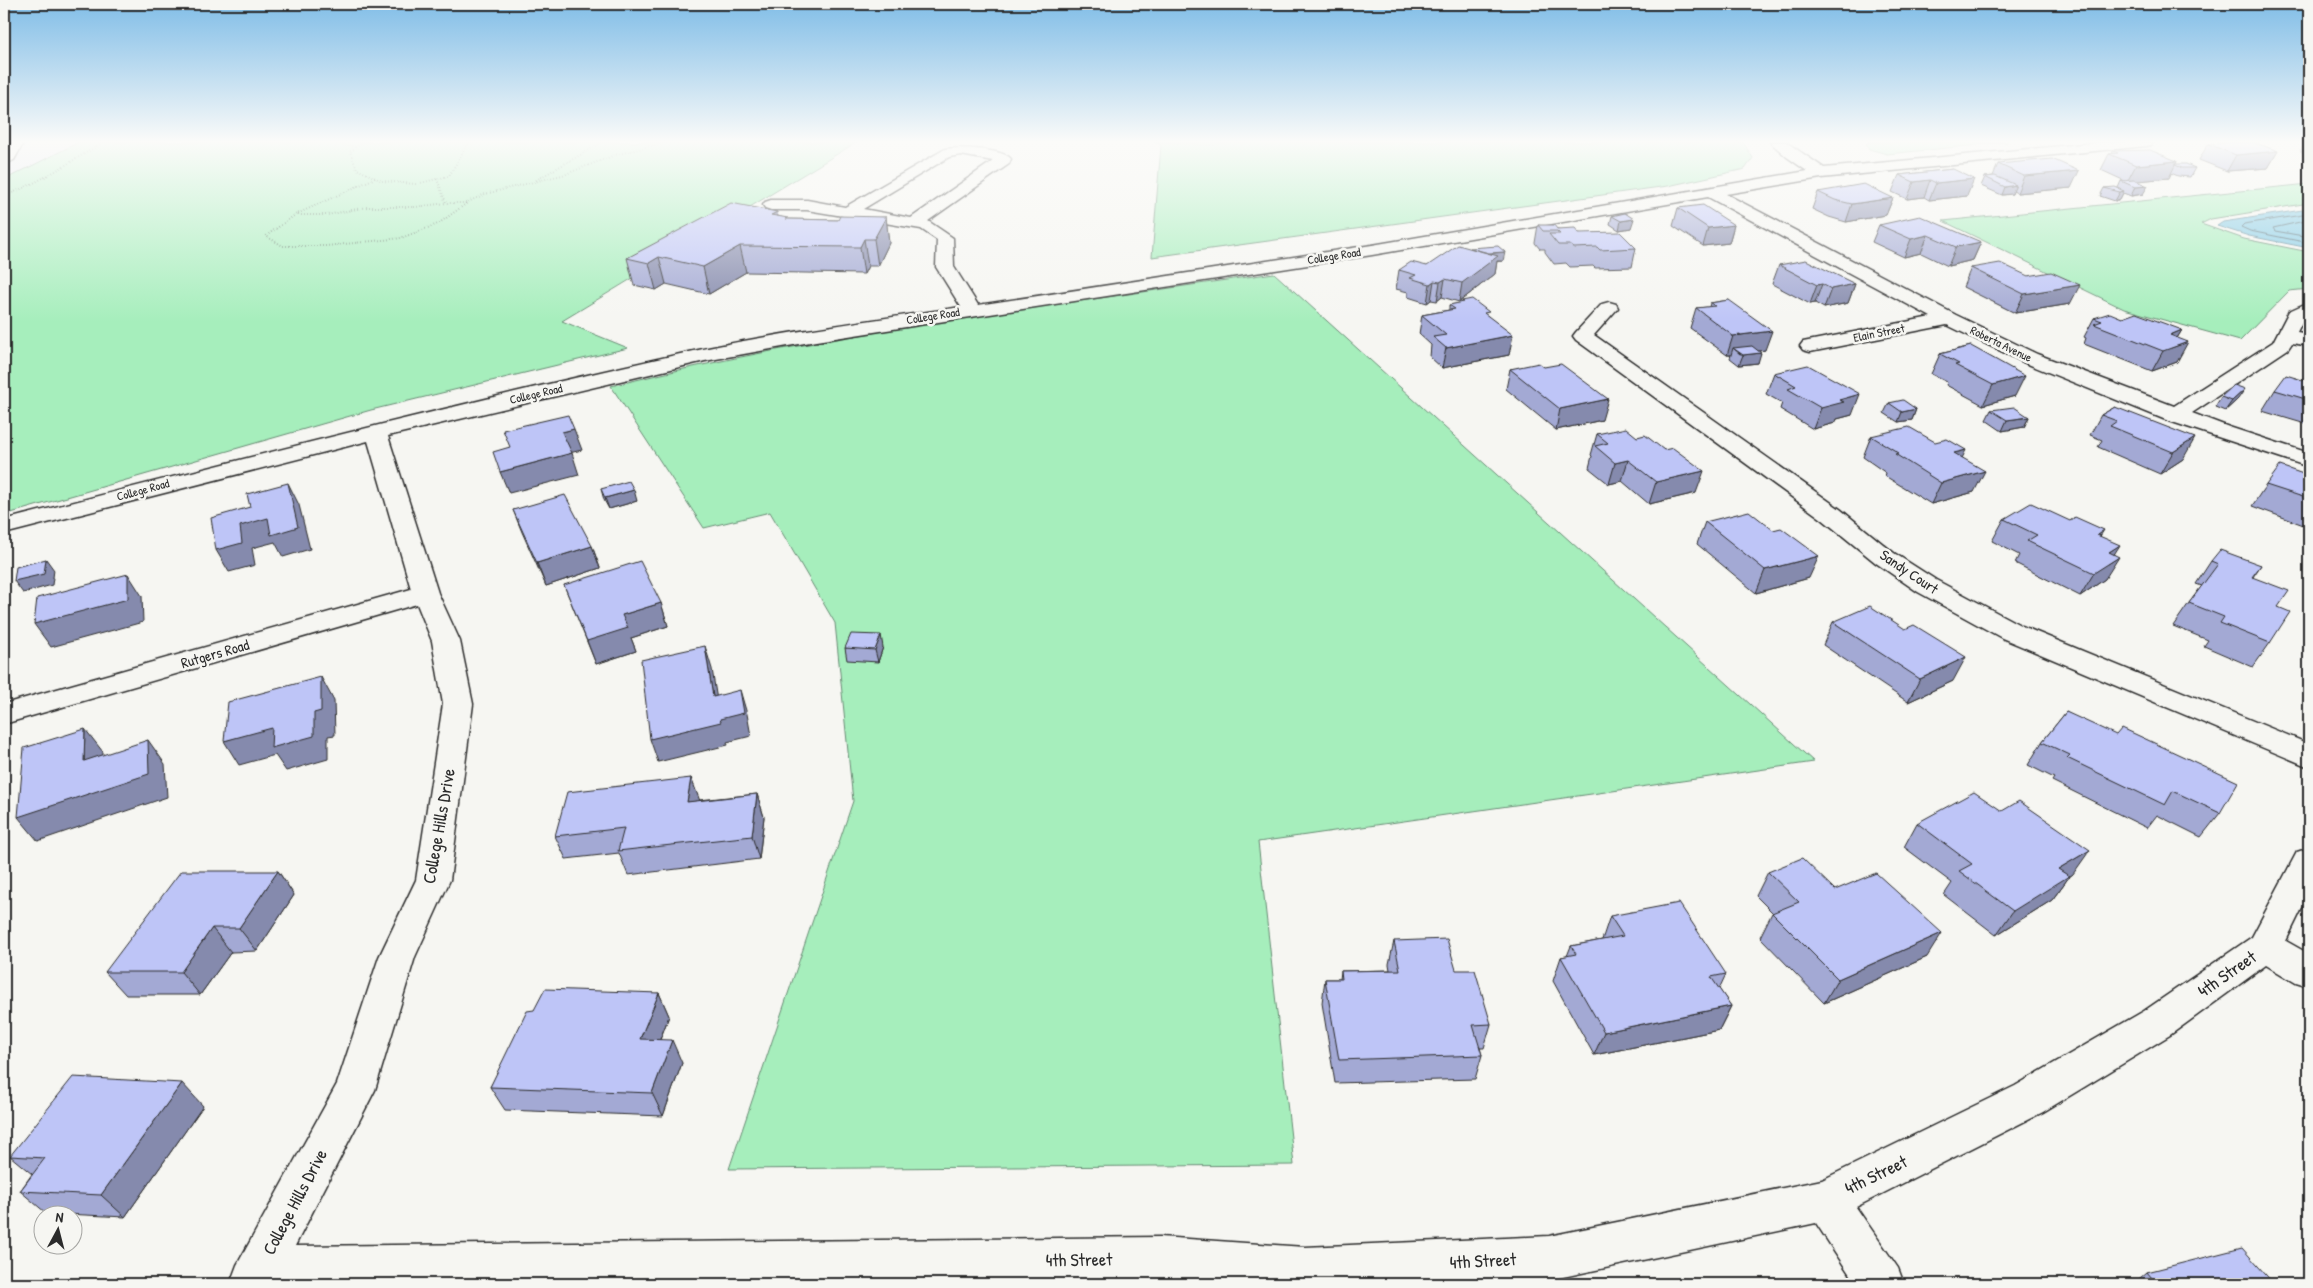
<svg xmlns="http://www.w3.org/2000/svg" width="2313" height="1288" viewBox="0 0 2313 1288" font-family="'Patrick Hand',sans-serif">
  <rect width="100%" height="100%" fill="#f6f6f2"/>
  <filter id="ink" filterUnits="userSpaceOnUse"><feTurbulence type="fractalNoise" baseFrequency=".02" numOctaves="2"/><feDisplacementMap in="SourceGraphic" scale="10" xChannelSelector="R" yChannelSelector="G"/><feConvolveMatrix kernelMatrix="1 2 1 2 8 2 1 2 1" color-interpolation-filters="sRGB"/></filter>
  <g filter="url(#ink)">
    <path fill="#e5e7f4" d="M4,142H79L4,180Z"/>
    <path fill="#a6eebc" stroke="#688c74" d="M79,142H857L562,321L628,348L371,410L4,515V180Z
      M1154,142H1743L1753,158L1745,169L1668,186L1152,257L1161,145Z
      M1872,142H2008L1887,154L1869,149L1866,143Z
      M2309,184V203L2211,219L2201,224L2244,239L2309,252V289L2289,291L2240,341L2124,309L1943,221Z
      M1274,273L1814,762L1258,842L1294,1165L729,1169L853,801L835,623L770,512L704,528L611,386C829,332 1053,306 1274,273Z"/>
    <path fill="#84cbe5" stroke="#608b9b" d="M2309,209V248L2249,236L2217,226L2223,222Z"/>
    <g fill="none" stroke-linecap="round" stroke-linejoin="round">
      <path stroke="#4f6b75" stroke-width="1" d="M2309,214L2244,224L2241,227L2250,231L2309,243
        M2309,220L2273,228L2275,231L2309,237"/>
      <defs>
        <path id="minor" d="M10,142H24L14,160L4,165V153Z
          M1770,142H1786L1824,168L2104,142H2153L2151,145L2146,146L1821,178L1726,194L1956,315L2037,354L2174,406L2273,342L2289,311L2309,302V315L2304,318L2297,332L2309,334V346L2292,343L2288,349L2192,413L2229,427L2309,453V467L2166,420L2023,362L1947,325L1810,352L1803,350L1800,346L1803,342L1931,317L1708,197L1372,255L816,341L705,361L388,436L438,593L460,641L473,704L450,880L415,957L375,1090L295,1246L1160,1237L1305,1247L1549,1236L1822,1180L2015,1086L2144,1011L2252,937L2297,852L2309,848V894L2286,941L2309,954V987L2296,983L2266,965L2170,1035L2043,1112L1856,1207L1898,1268L1904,1284H1856L1816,1223L1549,1280L1451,1284H1210L1183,1282V1284H1139V1281L818,1284H232L231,1281L237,1265L337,1084L379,957L416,880L443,704L432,641L417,604L4,724V704L411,589L368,441L4,534V520C236,461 469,400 703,349C788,331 875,320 961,307L936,267L937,240L921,229L807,210H771L765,208L763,205L765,202L771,200H807L845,207L945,149C958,147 1004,149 1011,159L1009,164L928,221L953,238L954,267L978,305L1372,245L1807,171L1787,157ZM961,155L993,161L911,218L863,209L949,157Z
          M1609,302L1616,304L1618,308L1594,335L1840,509L1894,553L1936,580L2022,626L2309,744V767L2002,638L1918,592L1876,563L1822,519L1576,340L1573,336L1576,332L1602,304Z"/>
      </defs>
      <use href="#minor" stroke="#2b2b2b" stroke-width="3"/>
      <path stroke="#2b2b2b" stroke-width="2" stroke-dasharray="0.5 2.5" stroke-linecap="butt" d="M328,142L356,147
        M363,142L350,152L357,169L382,181L416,184L449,176L467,145L473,142
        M1162,142L1209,145L1230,142
        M375,178L295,215L266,236L283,246H326L401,238L438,224L470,201L485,194L566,174L615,155L666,142
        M437,179L446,203
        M536,180L603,142
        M4,196C40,183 72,160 105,142
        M298,215H327L367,207H415L446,203H468"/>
      <use href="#minor" fill="#f6f6f2" fill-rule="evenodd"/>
    </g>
    <path fill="#a3a9d4" stroke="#2b2b2b" d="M2305,142H2309V155L2300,151Z
      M2208,144L2278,151L2268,168L2227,171L2199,160Z
      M2113,151L2177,161L2176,164L2195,168L2190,177L2178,176L2171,173L2169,178L2136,181L2143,194L2131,196L2123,193L2120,199L2115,201L2100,196L2104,188H2118L2121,181H2125L2101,170L2109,154H2112Z
      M1998,164L2071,188L2017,193L2013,191L2012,194L2002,195L1981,186L1985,177L1993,176Z
      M1953,169L1967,196L1929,200L1924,197L1907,199L1892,192L1899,175Z
      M1818,192L1893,198L1886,215L1846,222L1829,217L1812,209Z
      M1678,208L1734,225L1729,243L1703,246L1673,226Z
      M1625,213L1631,228L1619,230L1610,224L1612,216Z
      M778,216L788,219L838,220L886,217L889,243L878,266H868L864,274L746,272L709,294L666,284L656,290L634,285L627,258Z
      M1538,225L1579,233L1636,248L1632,267L1595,268L1593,266L1570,267L1566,263L1554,264L1545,252V249H1540L1535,243Z
      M1879,225L1981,242L1973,260L1948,266L1921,253L1904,257L1872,242Z
      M1497,261L1495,274L1459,302L1442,297L1437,301L1431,300L1427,303L1408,297V292L1396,289L1399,270L1427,266L1503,261Z
      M1779,265L1855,284L1848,303L1824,308L1815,303L1810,304L1772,284Z
      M1971,268L2070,304L2015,313L1963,287Z
      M1729,300L1765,350L1759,351L1758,363L1739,365L1730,358L1731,355H1727L1690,328L1696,308L1709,307L1710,303Z
      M1462,301L1488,316L1509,355L1442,368L1430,357L1431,345L1419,334L1422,315L1449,310V305L1462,303Z
      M2094,318H2122L2182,330L2177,338V362L2152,371L2084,344L2086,338L2084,337Z
      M1971,346L2015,396L1983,405L1946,385L1947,382L1931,374L1940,354Z
      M1544,367L1602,420L1556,430L1506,389L1510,369Z
      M1774,373L1852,415L1837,419L1835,423L1813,429L1780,409L1782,403L1766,394Z
      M2309,382V425L2262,411L2275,390Z
      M2221,397L2238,399L2225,411L2215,407Z
      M1889,403L1916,409L1912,420L1898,422L1884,413Z
      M2115,407L2183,459L2160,474L2098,447L2102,440L2090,435L2101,415Z
      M1991,410L2029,417L2024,427L2002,431L1986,420Z
      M1597,434L1637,437L1664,450L1696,493L1649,504L1622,481L1609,484L1589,468L1592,456L1591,455Z
      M1871,436L1962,458L1974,492L1931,504L1885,476L1886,473L1863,457Z
      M2309,476V527L2252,506L2266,485Z
      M601,489L637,501L609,509L604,500Z
      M513,510L592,546L600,568L546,586L522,532Z
      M2004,519L2100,536L2114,554L2105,579L2080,596L2015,563L2019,555L1992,541Z
      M1705,522L1809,578L1756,593L1697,544Z
      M2211,561L2261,565L2253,577L2278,607L2270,643L2253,667L2204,646L2208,640L2173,626L2189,603L2202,586L2196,584Z
      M564,585L661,603L668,626L631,638L636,651L596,664Z
      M1833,622L1953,681L1908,702L1823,645Z
      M883,647L878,662L847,660L845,648Z
      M2066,712L2220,813L2201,837L2157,815L2147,828L2052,781L2054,778L2028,765L2042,742Z
      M691,778L699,800L757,794L764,817L759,859L628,875L619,853L566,859L555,836Z
      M1917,823L2073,874L2069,877L2052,900L1996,935L1944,895L1952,883L1904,847Z
      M278,871L294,895L257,951L231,952L200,995H126L105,972Z
      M1768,872L1835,890L1927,957L1824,1003L1760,937L1772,913H1773L1756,896Z
      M1610,916L1726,974L1719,989L1731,1006L1719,1030L1594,1055L1553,981L1561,957L1567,956L1571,946L1602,940Z
      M1394,941L1456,970L1491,1024L1484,1048H1480L1482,1055L1475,1079L1335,1083L1322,1003L1325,979H1340L1341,971L1390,970L1389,964Z
      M659,993L669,1016L660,1040L682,1063L663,1116L505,1110L490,1087L534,1010Z
      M203,1106L125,1217L46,1213L20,1191L32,1174L10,1156Z
      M2147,1272L2274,1284H2133Z"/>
    <path fill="#858aad" stroke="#2b2b2b" d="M2278,151L2268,168L2227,171L2236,155Z
      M2177,161L2169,178L2127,182L2136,165Z
      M2079,171L2071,188L2017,193L2024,176Z
      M1974,179L1967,196L1929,200L1936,183Z
      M1930,180L1924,197L1907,199L1914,182Z
      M2016,185L2012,194L2002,195L2005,187Z
      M2148,186L2143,194L2131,196L2135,187Z
      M2124,191L2120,199L2115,201L2120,192Z
      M1893,198L1886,215L1846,222L1852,204Z
      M777,212L782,237L771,215Z
      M886,217L889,243L878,266L874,239Z
      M1634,219L1631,228L1619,230L1621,221Z
      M1734,225L1729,243L1703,246L1708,228Z
      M1928,235L1921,253L1904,257L1911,239Z
      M864,239L868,266L864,274L860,247Z
      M1981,242L1973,260L1948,266L1956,247Z
      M740,246L746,272L709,294L703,267Z
      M1505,252L1503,261H1497L1495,274L1459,302L1462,283L1475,255Z
      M659,257L666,284L656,290L649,263Z
      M1445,279L1442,297L1437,301L1440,282Z
      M1434,281L1431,300L1427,303L1430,284Z
      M1822,284L1815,303L1810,304L1817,285Z
      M1855,284L1848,303L1824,308L1831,289Z
      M2080,285L2070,304L2015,313L2024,294Z
      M2182,330L2171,348L2188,342L2177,362L2152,371L2163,351L2170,335Z
      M1772,331L1765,350L1740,354L1733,348L1731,355H1727L1733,336Z
      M1513,335L1509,355L1442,368L1446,348Z
      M1761,353L1758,363L1739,365L1743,355Z
      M2025,376L2015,396L1983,405L1993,385Z
      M2245,389L2238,399L2225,411L2232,401Z
      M1860,394L1852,415L1837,419L1835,423L1813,429L1821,408L1839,400Z
      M1608,399L1602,420L1556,430L1560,409Z
      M1916,409L1912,420L1898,422L1902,412Z
      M2029,417L2024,427L2002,431L2007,420Z
      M574,429L582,450L569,453L562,432Z
      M2195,438L2183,459L2160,474L2173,452Z
      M1966,450L1956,471L1954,453Z
      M572,453L579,475L509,493L500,472Z
      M1628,460L1622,481L1609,484L1615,463Z
      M1704,471L1696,493L1649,504L1656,482Z
      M1985,471L1974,492L1931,504L1941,483Z
      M288,483L299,505L310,549L283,557L275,542L252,548L255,565L229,572L216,550L240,526Z
      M634,490L637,501L609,509L605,498Z
      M2104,530L2090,552L2097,535Z
      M2120,545L2108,564L2119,557L2105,579L2080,596L2094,573L2109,552Z
      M592,546L600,568L546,586L537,563Z
      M1819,556L1809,578L1756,593L1765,570Z
      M46,559L54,570L52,585L23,593L14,581Z
      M128,574L142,596L143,622L51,647L34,624Z
      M661,603L668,626L631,638L636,651L596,664L587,641L622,615Z
      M881,635L883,647L878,662L875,650Z
      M705,646L712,669L720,719L740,690L747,714L751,736L727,742L728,745L658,762L650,739L713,697Z
      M1966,657L1953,681L1908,702L1920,679Z
      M321,677L334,701L335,735L328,736V759L286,771L275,755L239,765L224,741L314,713Z
      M85,729L103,752L102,785L84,761Z
      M148,740L165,764L167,797L38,841L18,817Z
      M691,778L700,801L687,802Z
      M757,794L764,817L759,859L752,836Z
      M2090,850L2073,874L2069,877L2052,900L1996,935L2013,911L2058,869Z
      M278,871L294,895L257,951L239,928Z
      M212,928L231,952L200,995L181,972Z
      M1942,933L1927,957L1824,1003L1838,979Z
      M659,993L669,1016L651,1062L640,1039Z
      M1731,1006L1719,1030L1594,1055L1604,1032Z
      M672,1040L682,1063L663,1116L652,1093Z
      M182,1083L203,1106L125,1217L101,1195Z"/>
    <path fill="#bec5f7" stroke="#2b2b2b" d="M2234,142H2253L2278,151L2236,155L2208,144Z
      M2150,150L2177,161L2136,165L2109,154L2118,153L2113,151Z
      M2052,159L2079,171L2024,176L1998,164Z
      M2176,164H2186L2195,168H2182L2175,165Z
      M1953,169L1974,179L1936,183L1930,180L1914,182L1899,175Z
      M1995,176L2016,185L2005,187L1985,177Z
      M2134,180L2148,186L2135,187L2121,181Z
      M1864,184L1893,198L1852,204L1835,200L1818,192Z
      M2115,187L2124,191L2120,192L2104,188Z
      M731,203L777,212L771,215L788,218L786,219L838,220L840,216L886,217L874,239H864L860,247L740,246L703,267L659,257L649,263L627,258Z
      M1703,205L1734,225L1708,228L1678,208Z
      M1625,213L1634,219L1621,221L1612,216Z
      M1920,216L1981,242L1956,247L1928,235L1911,239L1879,225Z
      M1538,225H1554L1557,229L1575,228L1579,233L1620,232L1636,248L1600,250L1597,247L1574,248L1570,245H1558L1549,234H1560L1557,231H1543Z
      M1458,245L1498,256L1462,283L1445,279L1440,282L1434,281L1430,284L1410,278L1416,275L1399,270L1411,262L1427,266Z
      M1498,246L1505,252L1489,253L1470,248Z
      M1806,260L1855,284L1831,289L1822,284L1817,285L1779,265Z
      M2000,263L2028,276L2051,272L2080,285L2024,294L1971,268Z
      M1472,299L1489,312L1484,313L1513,335L1446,348L1433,337L1446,335L1422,315L1455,309L1449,305L1464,302L1462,301Z
      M1729,300L1772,331L1733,336L1696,308L1715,306L1710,303Z
      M2110,313L2122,318L2136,313L2182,330L2170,335L2188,342L2163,351L2094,324L2102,321L2094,318Z
      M1752,346L1761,353L1743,355L1733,348Z
      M1971,346L2025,376L1993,385L1955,365L1959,364L1940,354Z
      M1539,363L1544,367L1561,364L1608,399L1560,409L1510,369Z
      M1808,365L1860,394L1839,400L1844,402L1821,408L1788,389L1796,386L1774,373Z
      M2286,375L2309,382V400L2275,390Z
      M2234,385L2245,389L2232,401L2221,397Z
      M1903,400L1916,409L1902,412L1889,403Z
      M2014,407L2029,417L2007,420L1991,410Z
      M2115,407L2195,438L2173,452L2110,426L2117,421L2101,415Z
      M568,415L574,429L562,432L572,453L500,472L493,452L510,447L503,430Z
      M1909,427L1935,442L1947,439L1966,450L1954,453L1985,471L1941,483L1895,454L1899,453L1871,436Z
      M1626,428L1637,437L1645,435L1664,450L1673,448L1704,471L1656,482L1628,460L1615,463L1595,446L1608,443L1597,434Z
      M2280,466L2309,476V499L2266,485Z
      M629,481L634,490L605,498L601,489Z
      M288,483L298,527L271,535L268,518L240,526L242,543L216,550L211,518L250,507L247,494Z
      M565,495L592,546L537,563L513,510Z
      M2031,503L2070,521L2075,517L2104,530L2097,535L2120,545L2109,552L2119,557L2094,573L2027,541L2037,535L2004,519Z
      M1749,511L1773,530L1781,528L1819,556L1765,570L1705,522Z
      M2220,550L2261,565L2252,577L2289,591L2278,607L2290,612L2270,643L2220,623L2224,617L2189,603L2218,564L2211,561Z
      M46,559L44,574L14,581L16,567Z
      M640,561L661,603L622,615L628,628L587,641L564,585Z
      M128,574V599L34,624L37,598Z
      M1870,606L1905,629L1914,625L1966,657L1920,679L1833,622Z
      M851,634L881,635L875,650L845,648Z
      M705,646L713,697L740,690L744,713L720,719L721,722L650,739L641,660Z
      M321,677V711L314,713V736L271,748L272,728L224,741L228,702Z
      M2066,712L2116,735L2122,728L2238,782L2220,813L2173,791L2165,805L2067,758L2070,755L2042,742Z
      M85,729L84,761L148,740L149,774L18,817L24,748Z
      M691,778L687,802L757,794L752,836L618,851L624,828L555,836L567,792Z
      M1974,792L2002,811L2019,801L2090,850L2058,869L2069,876L2013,911L1959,871L1972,864L1917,823Z
      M1802,858L1835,890L1876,873L1942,933L1838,979L1772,913L1799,902L1768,872Z
      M181,871H278L239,928H212L181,972H105Z
      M1679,903L1726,974L1711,977L1731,1006L1604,1032L1561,957L1576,954L1571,946L1623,936L1610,916Z
      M1447,939L1456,970H1475L1491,1024L1473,1025L1482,1055L1339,1060L1325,979H1342L1341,971L1400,970L1394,941Z
      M545,989L659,993L640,1039L672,1040L652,1093L490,1087L527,1011L534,1010Z
      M73,1077L182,1083L101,1195L20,1191L45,1158L10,1156Z
      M2242,1248L2274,1284H2157L2147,1272Z"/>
  </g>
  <linearGradient id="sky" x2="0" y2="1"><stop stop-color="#80bde7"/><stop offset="0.44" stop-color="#fbfbf9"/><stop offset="1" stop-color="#fbfbf9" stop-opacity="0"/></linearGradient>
  <rect width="2313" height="322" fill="url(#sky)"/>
  <g text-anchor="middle" stroke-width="5" stroke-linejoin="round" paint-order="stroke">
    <g font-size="12" fill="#2b2b2b" stroke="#f6f6f2">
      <text transform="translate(1334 256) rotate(-9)" y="4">College Road</text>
      <text transform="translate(933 316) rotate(-9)" y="4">College Road</text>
      <text transform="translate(1879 333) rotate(-11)" y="4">Elain Street</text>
      <text transform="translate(2001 344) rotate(26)" y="4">Roberta Avenue</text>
      <text transform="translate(536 394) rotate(-13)" y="4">College Road</text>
      <text transform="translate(143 490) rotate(-15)" y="4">College Road</text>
    </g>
    <g font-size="15" fill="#2b2b2b" stroke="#f6f6f2">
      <text transform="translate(1909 572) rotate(34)" y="5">Sandy Court</text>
      <text transform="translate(215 654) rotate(-16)" y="5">Rutgers Road</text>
    </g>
    <g font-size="18" fill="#2b2b2b" stroke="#f6f6f2">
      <text transform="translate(439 826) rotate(-80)" y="6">College Hills Drive</text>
      <text transform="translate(2227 974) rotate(-35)" y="6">4th Street</text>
      <text transform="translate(1876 1175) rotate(-26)" y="6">4th Street</text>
      <text transform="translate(295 1202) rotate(-62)" y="6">College Hills Drive</text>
      <text transform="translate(1079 1260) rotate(-1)" y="6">4th Street</text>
      <text transform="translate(1483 1261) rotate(-3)" y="6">4th Street</text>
    </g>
  </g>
  <rect width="2313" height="1288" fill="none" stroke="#f6f6f2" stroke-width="20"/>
  <rect x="10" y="10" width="2293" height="1268" fill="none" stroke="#2b2b2b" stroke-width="2" filter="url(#ink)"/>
  <g transform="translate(58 1230) rotate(7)"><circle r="24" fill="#f6f6f2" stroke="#a5a5a2"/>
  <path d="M0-4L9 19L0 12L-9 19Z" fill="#2b2b2b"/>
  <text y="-8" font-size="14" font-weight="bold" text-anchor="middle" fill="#2b2b2b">N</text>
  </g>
</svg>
